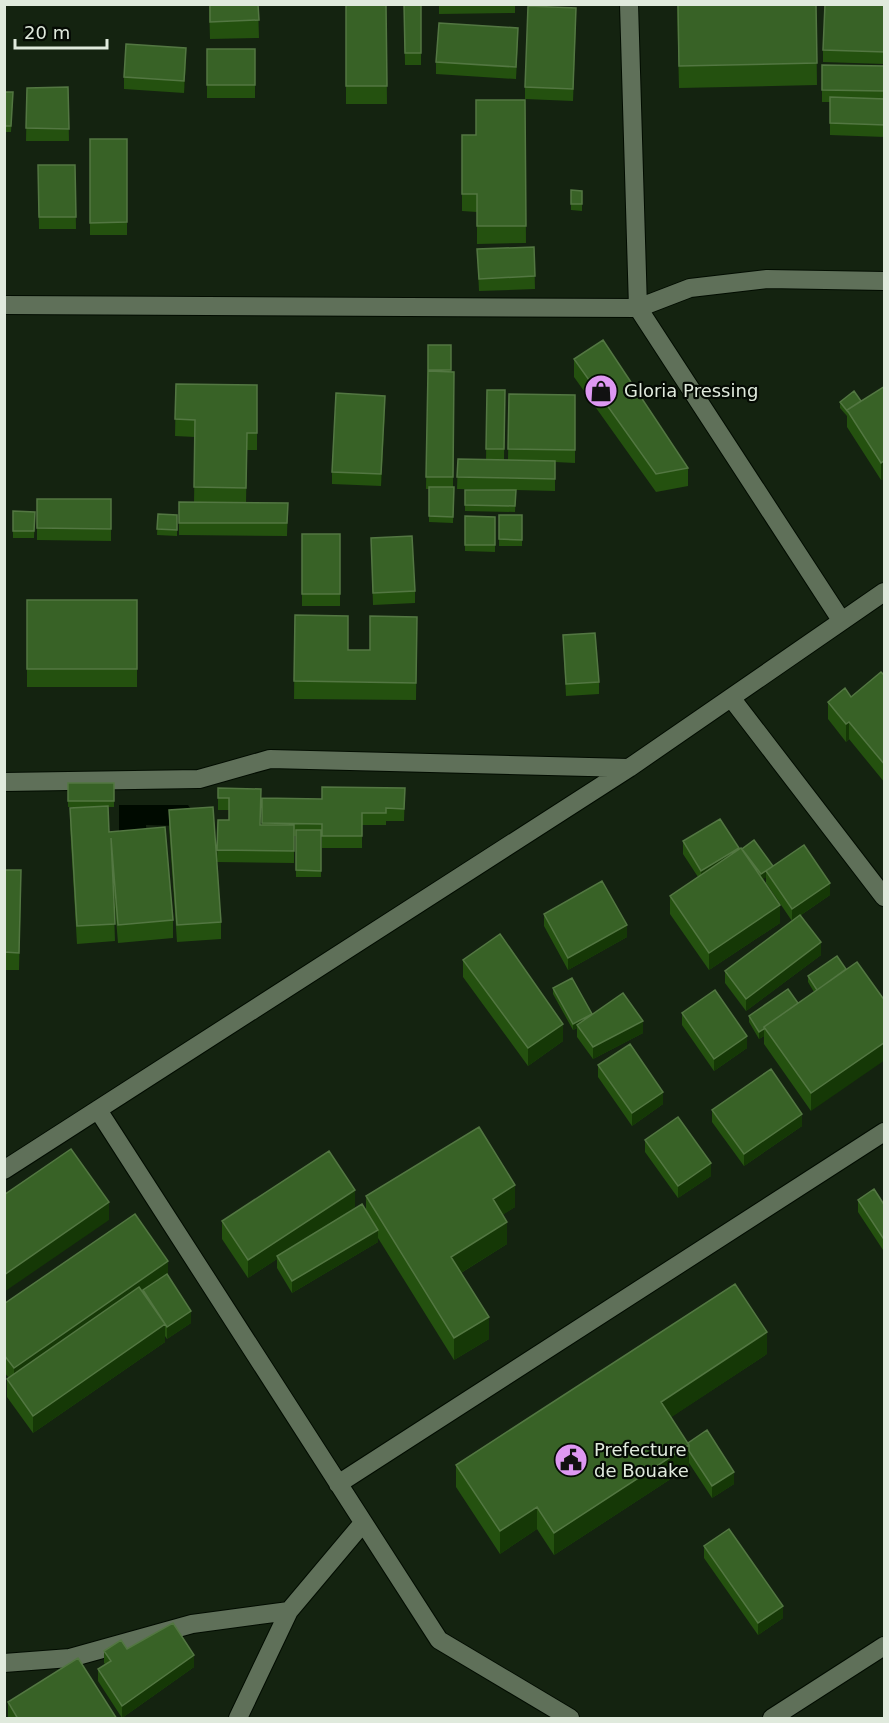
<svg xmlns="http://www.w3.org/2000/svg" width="889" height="1723" viewBox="0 0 889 1723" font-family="'DejaVu Sans',sans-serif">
  <rect width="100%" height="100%" fill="#142310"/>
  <path fill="#000a00" d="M119,805H188L197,818L178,826L146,825L147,844L119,845Z"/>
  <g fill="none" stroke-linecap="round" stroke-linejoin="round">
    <defs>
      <path id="street" d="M629,4L638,308L841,620
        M4,305L638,308L690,288L767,279L884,281
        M732,699L884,897
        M4,782L199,779L270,759L629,768
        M98,1110L439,1640L570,1718
        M4,1170L629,768L884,592
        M338,1484L884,1132
        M4,1663L70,1658L192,1624L289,1611
        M238,1718L289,1611L363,1523
        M772,1718L884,1646"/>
    </defs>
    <use href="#street" stroke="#020c00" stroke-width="20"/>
    <use href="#street" stroke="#5f7059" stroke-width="18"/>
  </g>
  <path fill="#24510f" d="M209,4H258L259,38L210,39Z
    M346,4H386L387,104H346Z
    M404,4H421V65H405Z
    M439,4H515V13L439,14Z
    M677,4H816L817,85L679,88Z
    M885,4V64L823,62V50Z
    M576,21L573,101L525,99V87Z
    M518,40L516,79L436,74V62Z
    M207,49H255V98H207Z
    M186,60L184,93L124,89V77Z
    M822,65L885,66V137L830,135V102H822Z
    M68,87L69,141H26L27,88Z
    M4,92H13L11,132H4Z
    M525,100L526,243L477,244V212L462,211V135H476Z
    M90,139H127V235H90Z
    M38,165H75L76,229H39Z
    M571,190L582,191V211L571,210Z
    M534,247L535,289L479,291L477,249Z
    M428,345H451V372H454L453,487H454L453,523L429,522V489H426Z
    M574,359L688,468V486L656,492L574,377Z
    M176,384L257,385V450H247L246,503H288L287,536L179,535V502L194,503L195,437L175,436Z
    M885,386V478L881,480L847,427V416L840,408V402L861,401Z
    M487,390H505L504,460H508L509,394L575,395V463L555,462V491L516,490L515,512L465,511V490H507L457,489L458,459L486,460Z
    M385,408L381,486L332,484V472Z
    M37,499H111V541L37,540Z
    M13,511L35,512L34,538H13Z
    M158,514L177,515V536L157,535Z
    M499,515H522V546H499Z
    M465,516L495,517V552L465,551Z
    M302,534H340V606H302Z
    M371,538L415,591V603L373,605Z
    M27,600H137V687H27Z
    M295,615L348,650H370L417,617L416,700L294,699Z
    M563,635L599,682V694L566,696Z
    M885,676V783L849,739L846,742L828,719V702L851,697Z
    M68,783H114V807H108L109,832L173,920V938L118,943L113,883L115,941L77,944L70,826V808L89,807H68Z
    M218,788L261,825H262V798L322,799L405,788L404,821H386V825H362V848H322V836H321V877H296V836H294V863L217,862L218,820H229V810H218Z
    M169,810L221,922V939L177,942L169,827Z
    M683,841L739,850L830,895L801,915L821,955L746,1011L725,983V971L792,921L766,883V877L762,879L780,923L709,970L670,914V896L698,877L683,854Z
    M4,870L21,888L19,970H4Z
    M544,914L627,937L568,970L544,926Z
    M837,956L811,1111L764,1044V1036L759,1039L749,1022V1016L798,1003L814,992L808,982V976Z
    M463,960L563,1041L528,1066L463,977Z
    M553,988L592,1014L643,1033L593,1059L577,1037V1028L573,1030L553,994Z
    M682,1013L747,1048L714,1071L682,1025Z
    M598,1065L663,1104L632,1126L598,1077Z
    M712,1110L802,1126L744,1166L712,1122Z
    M645,1140L711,1176L678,1198L645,1152Z
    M366,1196L515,1207L502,1215L507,1244L461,1273L489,1339L454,1360L378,1238V1242L292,1293L277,1268V1259L248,1278L222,1239V1221L355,1207L337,1219L366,1211Z
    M858,1200L885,1206V1253L858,1212Z
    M168,1276L191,1323L167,1339L165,1336V1342L33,1433L7,1397V1379L9,1378L4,1372V1304Z
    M767,1354L671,1417L688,1443L734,1484L712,1498L689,1463V1467L554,1555L537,1529L500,1554L456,1487V1465Z
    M704,1546L783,1618L758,1635L704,1558Z
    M127,1649L194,1667L122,1718L98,1681V1669L105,1664L104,1663V1651Z
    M8,1702L117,1719H8Z"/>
  <path fill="#153806" d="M186,48V60L184,93V81Z
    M385,396V408L381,486V474Z
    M885,460V478L881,480V463Z
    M849,722V739L846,742V724Z
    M739,848V861L701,883V871Z
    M773,866L766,871V877L761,881V874Z
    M830,883V895L792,921V909Z
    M780,905V923L709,970V953Z
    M627,925V937L568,970V958Z
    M821,942V955L746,1011V999Z
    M592,1014V1020L577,1025V1028L573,1030V1024Z
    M643,1021V1033L593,1059V1047Z
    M563,1024V1041L528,1066V1048Z
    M764,1029V1036L759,1039V1032Z
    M747,1036V1048L714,1071V1059Z
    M885,1042V1060L811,1111V1093Z
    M663,1092V1104L632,1126V1113Z
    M802,1114V1126L744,1166V1154Z
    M711,1163V1176L678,1198V1186Z
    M515,1185V1207L493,1221V1199Z
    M355,1190V1207L278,1258L277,1256V1259L248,1278V1260Z
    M109,1202V1220L4,1292V1275Z
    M507,1222V1244L451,1279V1257Z
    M378,1230V1242L292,1293V1281Z
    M168,1261V1279L143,1290V1297L14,1386V1368Z
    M191,1311V1323L167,1339V1327Z
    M489,1317V1339L454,1360V1338Z
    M165,1324V1342L33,1433V1416Z
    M767,1332V1354L661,1424V1402Z
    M689,1445V1467L554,1555V1533Z
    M734,1472V1484L712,1498V1486Z
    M537,1507V1529L500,1554V1531Z
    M783,1606V1618L758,1635V1623Z
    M194,1655V1667L122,1718V1706Z"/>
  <path fill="#386226" stroke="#537742" stroke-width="1.5" d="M210,4H258L259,20L210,22Z
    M346,4H386L387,86H346Z
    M404,4H421V53H405Z
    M678,4H816L817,63L679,66Z
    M825,4H885V52L823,50Z
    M528,6L576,8L573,89L525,87Z
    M439,23L518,28L516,67L436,62Z
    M126,44L186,48L184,81L124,77Z
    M207,49H255V85H207Z
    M822,65L885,66V91L822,90Z
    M68,87L69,129L26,128L27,88Z
    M4,92H13L11,126H4Z
    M830,97L885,99V125L830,123Z
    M476,100H525L526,226H477V194H462V135H476Z
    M90,139H127V222L90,223Z
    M38,165H75L76,217H39Z
    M571,190L582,191V204H571Z
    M534,247L535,276L479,279L477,249Z
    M603,340L688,468L656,474L574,359Z
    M428,345H451V370H428Z
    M428,371L454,372L453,477H426Z
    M176,384L257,385V433H247L246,488L194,487L195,420L175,419Z
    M885,386V460L881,463L847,410Z
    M487,390H505L504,449H486Z
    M854,391L861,401L847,410L848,412L840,402Z
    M336,393L385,396L381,474L332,472Z
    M509,394L575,395V450L508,449Z
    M458,459L555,461V479L457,477Z
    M429,487H454L453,517L429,516Z
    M465,490H516L515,506L465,505Z
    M37,499H111V529L37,528Z
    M179,502L288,503L287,523H179Z
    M13,511L35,512L34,531H13Z
    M158,514L177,515V530L157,529Z
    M499,515H522V540L499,539Z
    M465,516L495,517V545H465Z
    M302,534H340V594H302Z
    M412,536L415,591L373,593L371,538Z
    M27,600H137V669H27Z
    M295,615L348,616V650H370V616L417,617L416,683L294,681Z
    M595,633L599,682L566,684L563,635Z
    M881,672L885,676V765L849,722L846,724L828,702L845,688L851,697Z
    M68,783H114V801H68Z
    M322,787L405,788L404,809L386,808V813H362V836H322V824L262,823V798L322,799Z
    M218,788L261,789L260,825H294V851L217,850L218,820H229V798H218Z
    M108,806L109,832L165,827L173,920L118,925L111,838L115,924L77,926L70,808Z
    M213,807L221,922L177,925L169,810Z
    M720,819L739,848L701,871L683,841Z
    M296,830H321V871L296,870Z
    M754,840L773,866L761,874L742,849Z
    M804,845L830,883L792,909L766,871Z
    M741,848L780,905L709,953L670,896Z
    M4,870H21L19,953L4,952Z
    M602,881L627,925L568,958L544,914Z
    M800,915L821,942L746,999L725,971Z
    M500,934L563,1024L528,1048L463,960Z
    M837,956L846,969L817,990L808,976Z
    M857,962L885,1001V1042L811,1093L764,1027Z
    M572,978L592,1014L573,1024L553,988Z
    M788,989L798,1003L764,1027V1029L759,1032L749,1016Z
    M715,990L747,1036L714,1059L682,1013Z
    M623,993L643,1021L593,1047L577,1025Z
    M630,1044L663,1092L632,1113L598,1065Z
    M771,1069L802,1114L744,1154L712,1110Z
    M678,1117L711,1163L678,1186L645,1140Z
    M479,1127L515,1185L493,1199L507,1222L451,1257L489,1317L454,1338L366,1196Z
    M71,1149L109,1202L4,1275V1195Z
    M329,1151L355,1190L248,1260L222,1221Z
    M874,1189L885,1206V1241L858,1200Z
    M362,1204L378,1230L292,1281L277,1256Z
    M135,1214L168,1261L14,1368L4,1355V1304Z
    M167,1274L191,1311L167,1327L143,1290Z
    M735,1284L767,1332L661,1402L689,1445L554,1533L537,1507L500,1531L456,1465Z
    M139,1287L165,1324L33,1416L7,1379Z
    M707,1430L734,1472L712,1486L689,1451V1445L688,1443Z
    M729,1529L783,1606L758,1623L704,1546Z
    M173,1623L194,1655L122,1706L98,1669L111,1661L104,1651L121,1640L127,1649Z
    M78,1658L117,1719H18L8,1702Z"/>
  <defs>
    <symbol id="shop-disc" viewBox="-11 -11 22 22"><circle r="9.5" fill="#de98f2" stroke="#050b04"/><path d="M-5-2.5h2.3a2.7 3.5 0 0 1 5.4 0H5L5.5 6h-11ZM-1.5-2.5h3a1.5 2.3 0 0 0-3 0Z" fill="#111"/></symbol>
    <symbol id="civic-disc" viewBox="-11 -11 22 22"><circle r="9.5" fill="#de98f2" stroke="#050b04"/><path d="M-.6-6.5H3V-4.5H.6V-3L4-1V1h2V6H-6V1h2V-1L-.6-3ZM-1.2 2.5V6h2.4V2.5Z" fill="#111"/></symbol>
  </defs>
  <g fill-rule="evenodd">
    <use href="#shop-disc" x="582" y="372" width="38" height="38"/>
    <use href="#civic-disc" x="552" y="1441" width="38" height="38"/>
  </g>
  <g text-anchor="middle" stroke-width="4.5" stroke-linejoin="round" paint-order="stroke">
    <g font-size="18" fill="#e0eadd" stroke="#050b04" text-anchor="start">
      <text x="624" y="397">Gloria Pressing</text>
      <text x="594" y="1456">Prefecture<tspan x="594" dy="21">de Bouake</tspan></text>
    </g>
  </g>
  <rect width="889" height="1723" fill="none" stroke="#e0eadd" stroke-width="12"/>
  <path d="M15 39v9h92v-9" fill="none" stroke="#e0eadd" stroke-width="3"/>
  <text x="24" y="39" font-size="18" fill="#e0eadd" stroke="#050b04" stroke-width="4.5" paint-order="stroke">20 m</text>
</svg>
